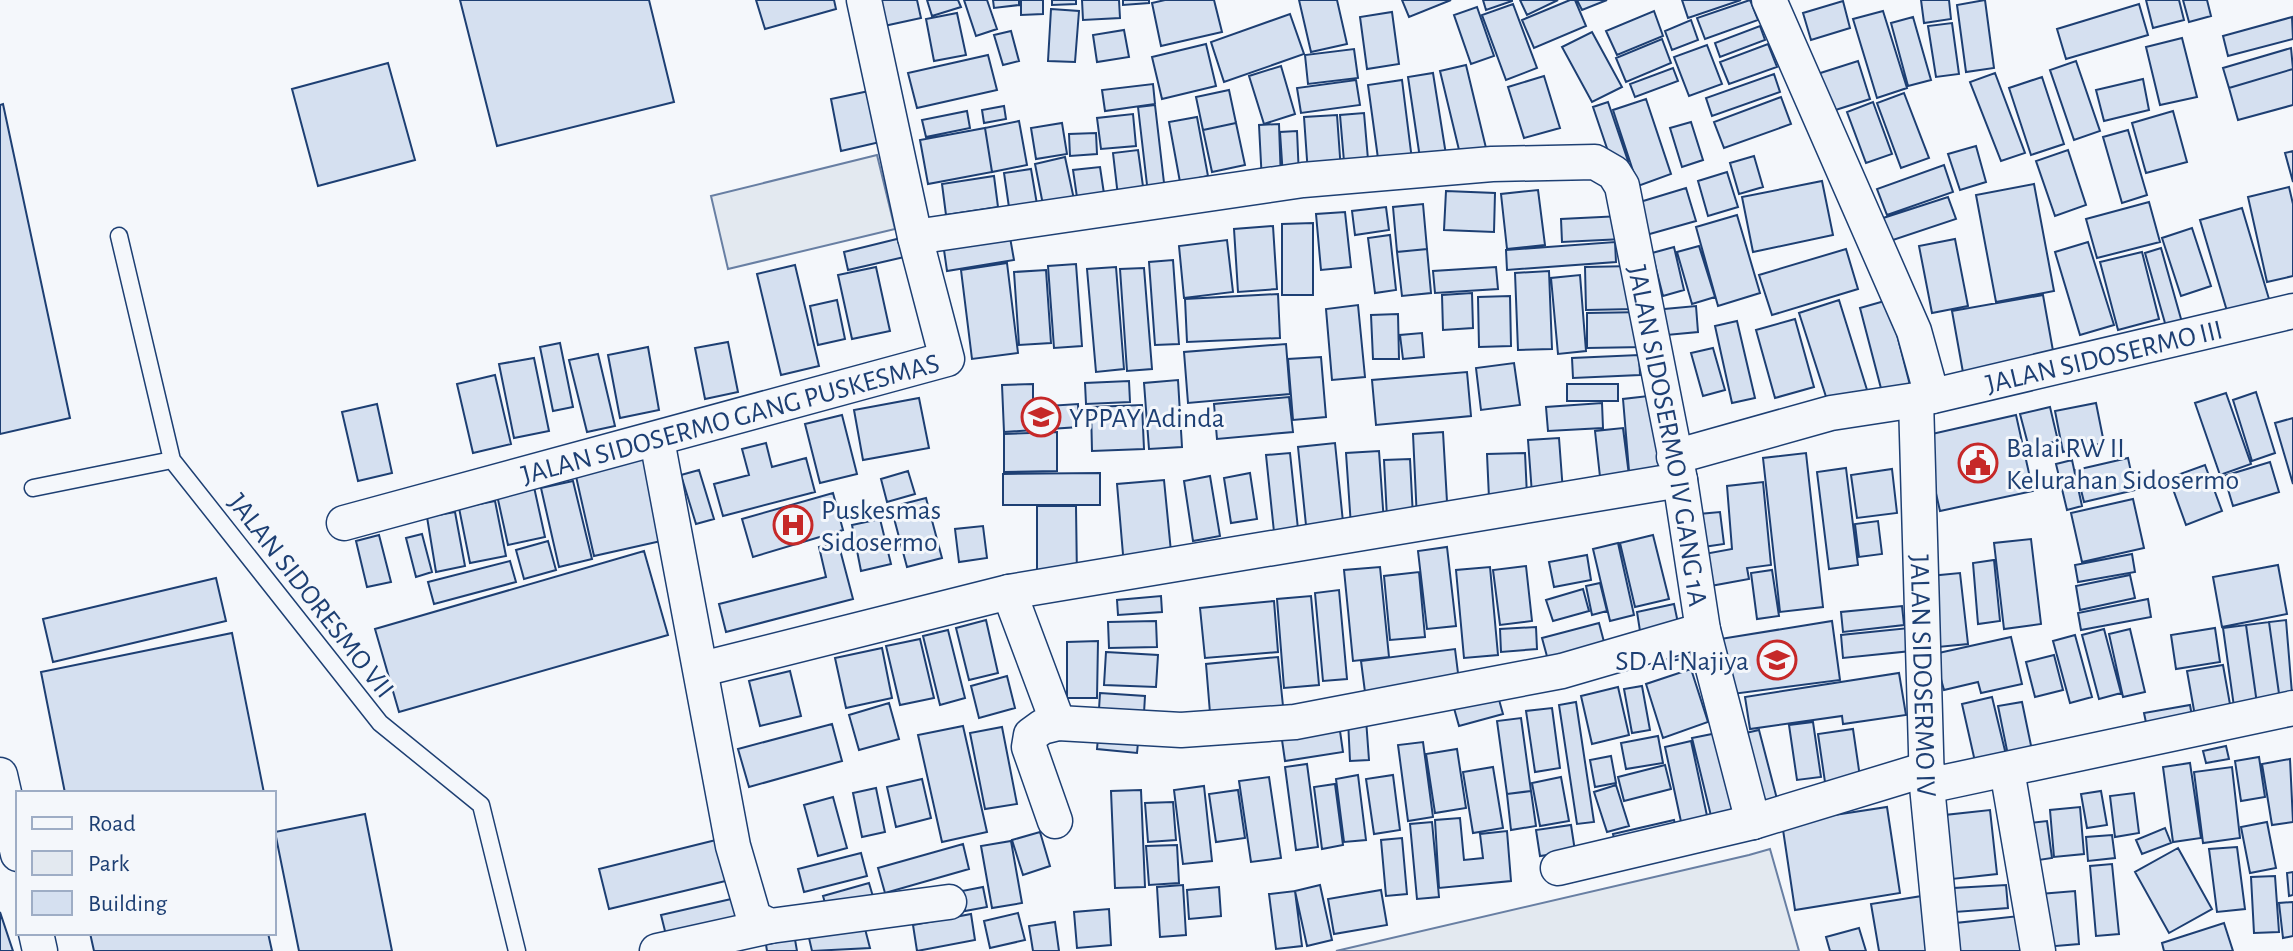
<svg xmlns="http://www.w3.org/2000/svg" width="2293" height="951" viewBox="0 0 2293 951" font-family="'Alegreya Sans',sans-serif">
  <rect width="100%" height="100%" fill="#f4f7fb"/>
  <path fill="#e3e9f0" stroke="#687fa3" stroke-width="2" d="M877,155L895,229L728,269L711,196Z
    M1770,849L1799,951H1336L1749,855Z"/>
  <path fill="#d5e0f0" stroke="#1d3f73" stroke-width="2" d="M460,0H649L674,102L497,146Z
    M756,0H834L836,9L765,29Z
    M878,0H917L921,18L884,26Z
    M927,0H958L961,7L932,16Z
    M964,0H987L997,29L976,36Z
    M993,0H1019V5L994,8Z
    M1021,0H1043V14L1021,15Z
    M1052,0H1076V4L1052,5Z
    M1082,0H1119L1120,18L1083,20Z
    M1123,0H1149V3L1123,5Z
    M1165,0H1214L1222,32L1161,46L1152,3Z
    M1299,0H1337L1347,44L1311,52Z
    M1402,0H1451L1409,17Z
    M1483,0H1512V1L1486,10Z
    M1520,0H1558L1527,15Z
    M1570,0H1575L1586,26L1534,48L1522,20Z
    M1577,0H1607L1582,10Z
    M1682,0H1741L1688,18Z
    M1750,0L1758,20L1705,39L1697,18Z
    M1921,0H1949L1951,19L1924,23Z
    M1985,0L1994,68L1966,72L1957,5Z
    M2146,0H2179L2184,20L2153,28Z
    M2183,0H2207L2211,16L2189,22Z
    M1843,1L1850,28L1811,40L1803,13Z
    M1513,4L1537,68L1506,80L1482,15Z
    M2139,4L2148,35L2066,59L2057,29Z
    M1477,7L1494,56L1471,64L1454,15Z
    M1051,9L1079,11L1075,62L1048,61Z
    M1654,11L1663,36L1617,55L1606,31Z
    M1883,11L1907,88L1877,98L1853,19Z
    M1392,12L1399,64L1367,69L1360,17Z
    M957,13L966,55L934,61L926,19Z
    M1290,14L1304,54L1224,82L1211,42Z
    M1913,17L1931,80L1908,86L1891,23Z
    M2292,17L2293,39L2228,56L2223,36Z
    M1691,20L1698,40L1672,50L1665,31Z
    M1952,23L1959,74L1936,77L1928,26Z
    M1760,26L1765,40L1720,57L1715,43Z
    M1124,30L1129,57L1097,62L1093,35Z
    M1011,31L1019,61L1003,65L994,35Z
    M1592,32L1622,87L1592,102L1562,47Z
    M2182,38L2197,97L2160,105L2146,47Z
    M1662,39L1671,63L1626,82L1616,58Z
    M1206,44L1216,86L1162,99L1152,57Z
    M1768,44L1777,67L1729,84L1720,62Z
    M1707,45L1722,84L1689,96L1674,57Z
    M2291,48L2293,69L2229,88L2223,68Z
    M1354,49L1358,78L1308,84L1305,55Z
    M988,55L997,90L917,108L908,73Z
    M1858,61L1870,99L1823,114L1811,76Z
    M2076,61L2100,131L2074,140L2050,70Z
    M388,63L415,160L318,186L292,89Z
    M1466,65L1486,148L1460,154L1440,71Z
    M1281,66L1295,114L1264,124L1249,76Z
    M1673,68L1678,81L1635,97L1630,84Z
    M2293,69V105L2238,120L2229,88Z
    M1433,73L1447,161L1421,165L1408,77Z
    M1995,73L2025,153L2001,161L1970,82Z
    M1774,74L1780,92L1712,116L1706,98Z
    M1544,76L1560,128L1524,138L1508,87Z
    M2042,77L2064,144L2031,155L2009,88Z
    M2143,79L2149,110L2104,121L2096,90Z
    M1356,80L1360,105L1301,113L1297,88Z
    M1402,80L1413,168L1380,173L1368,85Z
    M1153,84L1155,104L1105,111L1102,90Z
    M1229,90L1236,123L1203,130L1196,97Z
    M869,91L880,142L841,151L831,99Z
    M1904,93L1929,158L1901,168L1877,103Z
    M1781,97L1791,124L1724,148L1714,122Z
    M1646,99L1671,174L1638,186L1613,110Z
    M1608,102L1628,161L1613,166L1593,107Z
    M1873,102L1892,154L1866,163L1847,112Z
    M3,104L70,418L0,434V105Z
    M1155,105L1166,200L1149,202L1138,107Z
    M1004,106L1006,119L984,123L982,110Z
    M967,111L970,128L926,137L922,120Z
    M2173,111L2187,162L2146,173L2132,123Z
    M1364,113L1369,171L1345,173L1340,115Z
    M1133,114L1136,146L1101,149L1097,118Z
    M1337,115L1341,171L1308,174L1304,117Z
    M1197,117L1208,176L1180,182L1169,122Z
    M1019,121L1027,165L992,172L985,128Z
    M1691,122L1703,160L1682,167L1670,128Z
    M1062,123L1067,154L1036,159L1031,128Z
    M1236,123L1245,165L1212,172L1203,130Z
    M1279,124L1281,181L1262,182L1259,125Z
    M985,128L992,172L928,184L920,140Z
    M2128,130L2147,195L2122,203L2103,137Z
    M1297,131L1299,177H1283L1280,132Z
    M1096,133L1097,154L1070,156L1069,134Z
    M1976,146L1986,182L1960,190L1948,154Z
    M1138,150L1145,201L1119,205L1113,153Z
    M2068,150L2086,205L2055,216L2036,161Z
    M2293,151V182L2285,153Z
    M1754,156L1763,187L1739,194L1730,163Z
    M1065,157L1076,209L1045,215L1035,164Z
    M1944,165L1953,192L1887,215L1877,189Z
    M1100,167L1106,207L1079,211L1073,170Z
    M1031,169L1039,216L1011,221L1004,173Z
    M1727,172L1738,207L1708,216L1698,181Z
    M994,176L998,207L946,215L942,184Z
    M1822,181L1833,235L1753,252L1742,197Z
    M2034,184L2054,291L1996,302L1976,195Z
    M2289,187L2293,204V276L2267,282L2248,197Z
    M1686,188L1696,221L1639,237L1630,205Z
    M1538,190L1545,245L1507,249L1501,194Z
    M1446,191L1495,193L1494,232L1444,230Z
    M1948,197L1956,219L1884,243L1877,220Z
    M2149,202L2160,242L2097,258L2086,219Z
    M1423,204L1427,249L1397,252L1393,207Z
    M1386,207L1389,230L1355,235L1352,211Z
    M2242,208L2269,299L2227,311L2200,220Z
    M1345,212L1351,267L1321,270L1316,214Z
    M1737,215L1760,293L1718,306L1696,227Z
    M1621,216L1623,239L1562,242L1561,219Z
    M1313,223V295H1282V224Z
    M1008,226L1014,260L947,271L942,236Z
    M1273,226L1277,289L1238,292L1234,229Z
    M2192,228L2211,286L2181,296L2162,238Z
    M1390,235L1396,290L1375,293L1368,238Z
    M909,236L913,255L848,270L844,252Z
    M1955,239L1968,306L1932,313L1919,246Z
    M1227,240L1233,292L1184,298L1179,246Z
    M1615,242L1616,262L1507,270L1506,250Z
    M2088,242L2114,325L2080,335L2055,252Z
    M1699,246L1715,297L1692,304L1677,252Z
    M1674,247L1684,290L1663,296L1652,253Z
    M2161,248L2185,333L2169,337L2145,253Z
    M1427,249L1431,293L1402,296L1397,252Z
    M1846,249L1858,289L1772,315L1759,275Z
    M2142,252L2159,319L2118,330L2100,262Z
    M1173,260L1179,344L1155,345L1149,262Z
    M1007,263L1018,353L972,359L961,270Z
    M1076,264L1082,346L1054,348L1048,266Z
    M795,265L819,366L781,375L757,274Z
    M1633,266L1634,309L1586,310L1585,267Z
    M876,267L890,331L852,339L838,275Z
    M1116,267L1124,369L1096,372L1087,269Z
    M1496,267L1498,289L1435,293L1433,271Z
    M1144,268L1152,369L1127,371L1120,269Z
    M1046,270L1051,343L1019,345L1014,272Z
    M1549,271L1552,349L1518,350L1515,273Z
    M1580,275L1586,351L1558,354L1551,278Z
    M1472,293L1473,328L1443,330L1442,295Z
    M1278,294L1280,338L1187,342L1185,299Z
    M2043,295L2055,362L1964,378L1952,311Z
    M1510,296L1511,346L1479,347L1478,297Z
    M837,300L845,339L818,345L810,306Z
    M1839,300L1868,393L1829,406L1799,313Z
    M1888,300L1911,389L1883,396L1860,308Z
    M1358,305L1365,377L1332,380L1326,309Z
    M1696,306L1698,332L1656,336L1654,310Z
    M1644,312V347L1587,348V313Z
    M1398,314L1399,359H1373L1371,315Z
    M1795,319L1814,387L1775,398L1756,330Z
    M1737,321L1755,398L1732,403L1715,326Z
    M1422,333L1424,357L1403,359L1400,335Z
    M728,342L738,392L705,399L695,348Z
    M560,343L573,407L553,411L540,347Z
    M1286,344L1290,394L1188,403L1184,352Z
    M648,347L659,410L620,418L608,355Z
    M1713,348L1725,390L1703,396L1691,353Z
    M598,354L615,426L587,432L569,360Z
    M1639,355L1640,375L1573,378L1572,358Z
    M1321,357L1326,417L1293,420L1288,359Z
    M534,358L549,431L514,438L499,364Z
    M1514,363L1520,405L1481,410L1476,368Z
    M1467,372L1471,416L1376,425L1372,380Z
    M495,375L511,444L473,453L457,384Z
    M1178,380L1182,447L1149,449L1144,383Z
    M1129,381L1130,402L1086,404L1085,383Z
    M1033,384V407L1078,404L1079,427L1004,432L1002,385Z
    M1567,384H1618V401H1567Z
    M2256,392L2275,453L2252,461L2233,400Z
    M2226,393L2251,464L2220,475L2195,403Z
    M1657,395L1664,479L1630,483L1623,399Z
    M1289,397L1293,432L1217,439L1214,404Z
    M919,398L929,448L863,460L854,410Z
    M1602,403L1603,428L1548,431L1546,407Z
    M2096,403L2104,443L2063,452L2055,411Z
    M377,404L392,473L358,481L342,412Z
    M1142,405L1144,449L1092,451L1091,407Z
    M2050,407L2058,441L2029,448L2020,414Z
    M842,415L857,474L820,483L805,424Z
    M2016,415L2033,491L1940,511L1923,436Z
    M2293,418V484L2275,423Z
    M1623,428L1630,483L1601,486L1595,431Z
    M1057,432V471L1004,472V434Z
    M1443,432L1448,519L1417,520L1413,434Z
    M1559,438L1563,492L1532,494L1528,440Z
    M766,443L772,467L806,458L815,492L723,516L714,484L749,475L742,449Z
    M1335,443L1344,532L1307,535L1298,447Z
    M1379,451L1384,523L1351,526L1346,453Z
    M1290,453L1298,529L1274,532L1266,455Z
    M1525,453L1527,496L1489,498L1487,454Z
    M1806,453L1823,607L1780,612L1763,458Z
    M652,455L670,539L594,556L575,472Z
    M2128,458L2135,490L2084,502L2076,470Z
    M1410,459L1413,517L1387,518L1384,460Z
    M2072,460L2082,506L2067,510L2056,464Z
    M2270,462L2279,492L2233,506L2224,476Z
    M2205,465L2222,511L2186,525L2169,478Z
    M1846,468L1858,565L1829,569L1817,472Z
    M1892,469L1897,513L1857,518L1851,475Z
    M699,470L714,519L696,524L681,475Z
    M908,471L915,494L887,502L881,479Z
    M1100,473V505H1003V474Z
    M1250,473L1257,519L1231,523L1224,478Z
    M1210,476L1220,536L1193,541L1184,481Z
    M1164,480L1172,562L1124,566L1117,484Z
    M573,481L592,559L559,567L541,488Z
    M1763,482L1771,565L1747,568L1749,579L1705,587L1699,555L1732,549L1727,486Z
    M534,487L545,537L508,545L497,495Z
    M833,493L843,530L753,557L742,519Z
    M926,498L942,558L907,567L891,507Z
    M2133,499L2144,548L2082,562L2071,513Z
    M495,501L506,556L470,563L459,508Z
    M1037,506H1076L1077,579L1037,580Z
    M455,512L465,566L436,572L427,517Z
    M1720,512L1724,544L1703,547L1699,514Z
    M880,519L891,564L861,571L852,525Z
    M1878,521L1882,554L1859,557L1855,524Z
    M983,526L987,558L959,562L955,529Z
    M422,534L432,572L416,577L406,538Z
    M379,535L391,582L367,587L356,541Z
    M1653,535L1669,599L1635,607L1620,543Z
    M2031,539L2041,624L2004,629L1994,543Z
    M548,541L556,570L524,579L516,550Z
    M838,542L853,599L726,632L719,604L826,577L819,547Z
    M1618,543L1634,615L1610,621L1593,549Z
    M1447,547L1456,626L1427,629L1418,551Z
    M644,551L668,635L399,712L375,629Z
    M2132,554L2135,572L2078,582L2075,565Z
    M1587,555L1591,580L1554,587L1549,562Z
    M1994,560L2000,621L1978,624L1973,563Z
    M510,561L516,582L434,604L428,582Z
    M2278,565L2287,614L2222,627L2213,577Z
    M1526,566L1532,621L1500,625L1493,570Z
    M1380,567L1389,657L1353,661L1344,570Z
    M1490,567L1498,655L1464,658L1456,570Z
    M1772,570L1779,616L1757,619L1751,573Z
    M1419,572L1425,637L1390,640L1384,576Z
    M1960,573L1968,644L1938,647L1930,576Z
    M2130,575L2135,598L2080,610L2076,586Z
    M216,578L226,621L53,662L43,619Z
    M1600,583L1607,611L1592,615L1586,586Z
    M1583,589L1589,611L1553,621L1546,600Z
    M1339,590L1347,679L1323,681L1315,593Z
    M1161,596L1162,612L1118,615L1117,600Z
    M1311,596L1319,685L1284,688L1277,599Z
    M2148,599L2151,617L2081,630L2078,613Z
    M1274,601L1278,652L1205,658L1200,608Z
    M1674,604L1678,623L1640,631L1637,612Z
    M1902,606L1904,625L1843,632L1841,612Z
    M986,620L998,673L969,680L956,628Z
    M2286,620L2293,706L2281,708L2269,622Z
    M1156,621L1157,647L1109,648L1108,622Z
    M1832,621L1840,680L1725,695L1714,640Z
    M2269,622L2281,708L2258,711L2246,625Z
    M1599,623L1608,657L1551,671L1542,638Z
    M2246,625L2258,711L2235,714L2223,628Z
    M1536,627L1537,649L1501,652L1500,629Z
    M1909,628L1911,651L1843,658L1841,635Z
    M2215,628L2220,662L2176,669L2171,635Z
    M2104,629L2121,693L2099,699L2082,635Z
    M2130,629L2145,692L2123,697L2109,634Z
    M948,630L965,698L940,705L923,636Z
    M232,633L264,793H65L41,672Z
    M2075,635L2092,697L2070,703L2053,641Z
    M2011,637L2022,684L1981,693L1978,682L1944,690L1934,654Z
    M920,639L934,698L900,705L886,646Z
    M1098,641L1097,698H1067V642Z
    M1690,642L1693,657L1654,664L1651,650Z
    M882,648L892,698L846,708L835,658Z
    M1455,649L1460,689L1366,700L1361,661Z
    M1106,652L1158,655L1156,687L1104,685Z
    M2054,655L2063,690L2035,697L2026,662Z
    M1278,657L1283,706L1210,713L1206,664Z
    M2223,665L2231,710L2195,716L2187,671Z
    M1691,669L1708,722L1663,738L1646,684Z
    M790,671L801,716L760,726L749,681Z
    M1899,673L1906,715L1843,724L1842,716L1750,729L1745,697Z
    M1007,676L1015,708L979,718L971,686Z
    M1642,686L1650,730L1632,733L1624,689Z
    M1618,687L1629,735L1592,744L1581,696Z
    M1496,689L1503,714L1459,726L1452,701Z
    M1100,693L1145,696L1144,713L1099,709Z
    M1992,697L2007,759L1976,766L1962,704Z
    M1576,702L1594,822L1577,824L1559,705Z
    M2022,702L2034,760L2010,765L1998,706Z
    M889,703L899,739L859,750L849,715Z
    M2190,705L2194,728L2149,737L2144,713Z
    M1552,708L1560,768L1535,772L1526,711Z
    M1521,718L1531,791L1507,794L1497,721Z
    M1366,719L1369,760L1350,761L1348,720Z
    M1813,722L1821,777L1797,780L1789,725Z
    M832,724L842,761L749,787L738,749Z
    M1339,724L1343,752L1285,761L1281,733Z
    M963,726L987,832L942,842L918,735Z
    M1002,727L1017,804L985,809L970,733Z
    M1099,727L1139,732L1137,753L1097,749Z
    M1853,729L1861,784L1826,789L1818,734Z
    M1759,730L1777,799L1754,804L1737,735Z
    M1717,733L1737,814L1712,820L1692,738Z
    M1658,736L1663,763L1626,769L1621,743Z
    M1691,741L1709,825L1683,831L1665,747Z
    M1423,742L1433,817L1408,821L1398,745Z
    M2226,746L2229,759L2206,763L2203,751Z
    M1457,749L1466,808L1435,813L1426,754Z
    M1611,756L1616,783L1595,787L1590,760Z
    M2259,757L2265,797L2241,801L2235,761Z
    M2290,759L2293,822L2272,825L2262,764Z
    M2190,763L2201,838L2173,842L2163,767Z
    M1307,764L1318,847L1296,850L1285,767Z
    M1665,765L1671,789L1624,801L1618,777Z
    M1493,767L1503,828L1473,833L1463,772Z
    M2232,767L2240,838L2203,843L2194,772Z
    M1358,775L1366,840L1344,842L1336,779Z
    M1393,775L1400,830L1374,834L1366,779Z
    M1269,777L1281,858L1251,862L1239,781Z
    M1561,777L1569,821L1540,826L1532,783Z
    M922,779L931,818L896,827L887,787Z
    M1335,784L1343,845L1322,849L1314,787Z
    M1616,785L1629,826L1607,832L1594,792Z
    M1204,786L1212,861L1183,864L1174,790Z
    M876,788L885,832L862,837L853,793Z
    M1141,790L1145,887L1115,888L1111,791Z
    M1238,790L1245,838L1216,842L1209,794Z
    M1531,791L1536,826L1511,830L1507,794Z
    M2101,791L2107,825L2087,828L2081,794Z
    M2134,793L2139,833L2115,837L2110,796Z
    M833,797L847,848L818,856L804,805Z
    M1173,802L1176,840L1148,842L1145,803Z
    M1887,807L1900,893L1795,910L1782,823Z
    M2080,807L2084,854L2054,857L2050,810Z
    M1990,810L1997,874L1952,879L1945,815Z
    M365,814L392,951H299L275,832Z
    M1460,818L1464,860L1483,858L1480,834L1507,831L1511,881L1439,888L1435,820Z
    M1674,820L1678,837L1617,851L1613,834Z
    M2047,821L2052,858L2026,862L2022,824Z
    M1432,822L1439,897L1417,899L1410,824Z
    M2267,822L2276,868L2250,873L2241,827Z
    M1571,825L1575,851L1540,856L1536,830Z
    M2165,828L2171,843L2142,854L2136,840Z
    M1040,832L1050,866L1023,875L1012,840Z
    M2112,835L2115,858L2088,861L2086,837Z
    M728,837L738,878L609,909L599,869Z
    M1402,838L1407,894L1386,896L1381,840Z
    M1011,841L1022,903L992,908L981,846Z
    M963,844L969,869L885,893L878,868Z
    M1177,845L1179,883L1149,885L1146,846Z
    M2237,847L2245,909L2217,912L2209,849Z
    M2178,848L2212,909L2169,933L2135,872Z
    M861,853L867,876L804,892L798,869Z
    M2112,864L2119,934L2096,936L2090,866Z
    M2293,872V895L2289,896L2287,873Z
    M2275,876L2279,932L2254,933L2251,877Z
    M869,883L874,900L828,913L823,896Z
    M1183,885L1186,935L1160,937L1157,887Z
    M1320,885L1332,940L1307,946L1295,891Z
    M2006,885L2008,908L1955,912L1954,888Z
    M983,887L987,907L965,911L962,891Z
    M1219,887L1221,916L1189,919L1187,890Z
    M1381,890L1387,925L1334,934L1328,899Z
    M1295,891L1302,946L1276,949L1269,894Z
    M2075,891L2079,944L2044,947L2040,894Z
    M1922,896L1931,951H1879L1871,904Z
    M740,897L746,925L668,943L661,915Z
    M2293,902V936L2283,938L2279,903Z
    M1109,909L1111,945L1077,948L1074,912Z
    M0,912L13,951H0Z
    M1018,913L1025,940L990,948L984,921Z
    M971,914L975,940L917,951L913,925Z
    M2028,915L2032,951H1959L1956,923Z
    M1055,922L1059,951H1033L1029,926Z
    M2224,923L2233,951H2164L2162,943Z
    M864,925L870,948L812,951L809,938Z
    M793,928L797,951H767L764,932Z
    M1859,928L1866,951H1830L1826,937Z
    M90,933H268L272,951H94Z"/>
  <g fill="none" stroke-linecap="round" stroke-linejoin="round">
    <defs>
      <path id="lane" d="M119,236L172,460L380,723L481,805L517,951
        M33,488L172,460"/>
      <g id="street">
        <path d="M1769,0L1914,331L1932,396"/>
        <path id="s1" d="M915,237L1303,180L1492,164L1595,162L1614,173L1622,186L1680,480L1703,630L1753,822"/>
        <path id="s2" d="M1916,400L1927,786L1943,951"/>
        <path d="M657,440L733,846L754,918L770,926L949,902"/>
        <path id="s3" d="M1674,457L1831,413L1916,400L2293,311"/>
        <path id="s4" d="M344,523L947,359L915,237L864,0"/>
        <path d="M1009,592L1058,723"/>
        <path d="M702,669L1009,592L1680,480"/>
        <path d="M2007,770L2038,951"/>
        <path d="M0,775L18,854"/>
        <path d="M1927,786L2293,708"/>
        <path d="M1055,821L1029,747L1031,735L1042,727L1058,723L1181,730L1295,722L1562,671L1703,630"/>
        <path d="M1558,868L1753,822L1927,769"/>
        <path d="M36,933L40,951"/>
        <path d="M657,951L770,926"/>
      </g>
    </defs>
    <use href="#lane" stroke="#1d3f73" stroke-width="19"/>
    <use href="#street" stroke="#1d3f73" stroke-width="37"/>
    <use href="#lane" stroke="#f4f7fb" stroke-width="16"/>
    <use href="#street" stroke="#f4f7fb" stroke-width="34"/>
  </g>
  <defs>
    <symbol id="school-ring" viewBox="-11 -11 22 22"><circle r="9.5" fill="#f4f7fb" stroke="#c62828" stroke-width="1.5"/><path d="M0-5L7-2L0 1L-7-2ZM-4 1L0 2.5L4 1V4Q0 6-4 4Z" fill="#c62828"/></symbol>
    <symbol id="civic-ring" viewBox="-11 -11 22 22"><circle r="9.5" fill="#f4f7fb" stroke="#c62828" stroke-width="1.5"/><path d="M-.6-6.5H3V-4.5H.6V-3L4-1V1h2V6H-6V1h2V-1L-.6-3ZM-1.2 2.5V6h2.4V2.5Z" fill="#c62828"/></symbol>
    <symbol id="hospital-ring" viewBox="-11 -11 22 22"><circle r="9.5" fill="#f4f7fb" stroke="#c62828" stroke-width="1.5"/><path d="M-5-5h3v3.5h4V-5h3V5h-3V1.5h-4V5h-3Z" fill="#c62828"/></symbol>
  </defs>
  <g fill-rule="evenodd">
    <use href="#school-ring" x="1019" y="395" width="44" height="44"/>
    <use href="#civic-ring" x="1956" y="441" width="44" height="44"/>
    <use href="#hospital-ring" x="771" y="503" width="44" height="44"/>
    <use href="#school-ring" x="1755" y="638" width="44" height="44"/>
  </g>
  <g text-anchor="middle" stroke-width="6" stroke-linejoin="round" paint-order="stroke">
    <g font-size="28" fill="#1d3f73" stroke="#f4f7fb">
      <text dy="10" stroke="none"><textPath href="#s3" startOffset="442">JALAN SIDOSERMO III</textPath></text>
      <text dy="10" stroke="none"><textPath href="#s4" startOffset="400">JALAN SIDOSERMO GANG PUSKESMAS</textPath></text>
      <text dy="10" stroke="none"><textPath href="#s1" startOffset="976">JALAN SIDOSERMO IV GANG 1A</textPath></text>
      <text transform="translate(312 595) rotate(52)" y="10">JALAN SIDORESMO VII</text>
      <text dy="10" stroke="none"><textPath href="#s2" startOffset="276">JALAN SIDOSERMO IV</textPath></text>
    </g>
    <g font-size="28" fill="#1d3f73" stroke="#f4f7fb" text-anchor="start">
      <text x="1069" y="427">YPPAY Adinda</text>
      <text x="2006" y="457">Balai RW II<tspan x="2006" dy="32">Kelurahan Sidosermo</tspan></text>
      <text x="821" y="519">Puskesmas<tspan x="821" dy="32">Sidosermo</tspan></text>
      <text x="1749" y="670" text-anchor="end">SD Al Najiya</text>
    </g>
  </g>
  <rect x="16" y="791" width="260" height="144" fill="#f4f7fb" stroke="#9eadc5" stroke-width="2"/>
  <rect x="32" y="817" width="40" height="12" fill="#f4f7fb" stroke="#9eadc5" stroke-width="2"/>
  <text x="88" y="831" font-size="24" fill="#1d3f73">Road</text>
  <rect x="32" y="851" width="40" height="24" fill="#e3e9f0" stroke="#9eadc5" stroke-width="2"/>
  <text x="88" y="871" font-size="24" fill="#1d3f73">Park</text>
  <rect x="32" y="891" width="40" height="24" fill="#d5e0f0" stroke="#9eadc5" stroke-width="2"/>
  <text x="88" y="911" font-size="24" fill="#1d3f73">Building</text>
</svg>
